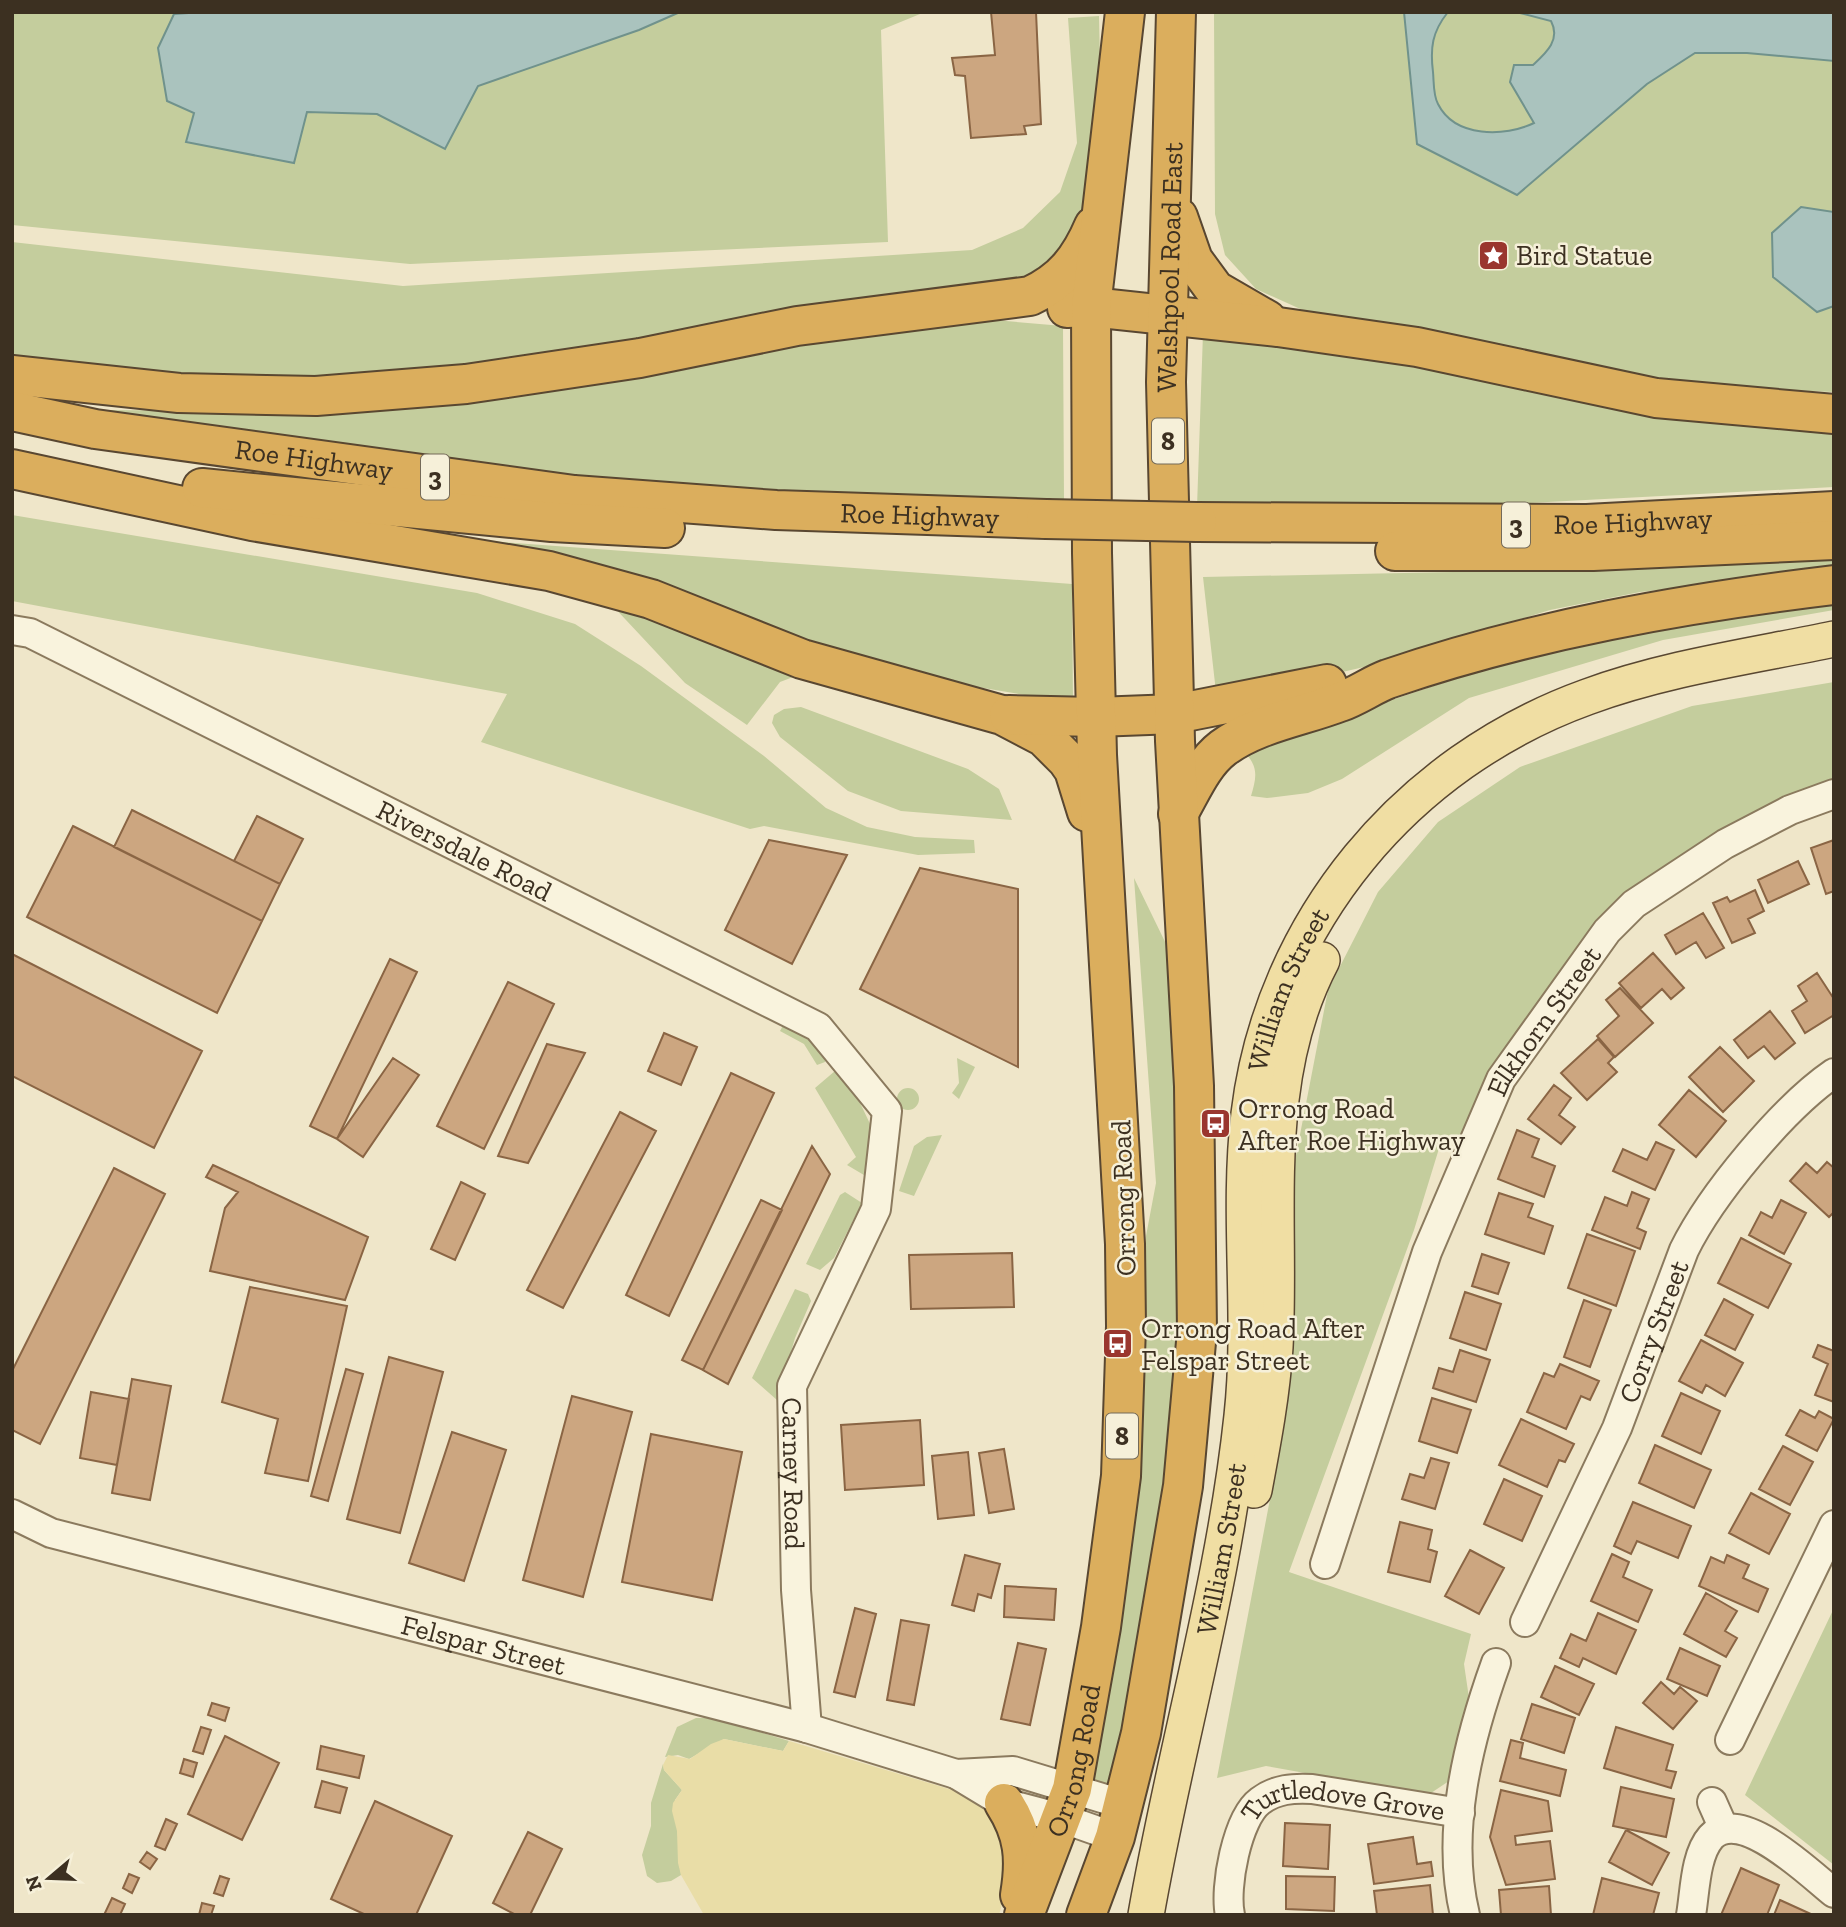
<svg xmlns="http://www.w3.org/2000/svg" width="1846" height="1927" viewBox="0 0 1846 1927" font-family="'Zilla Slab',serif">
  <rect width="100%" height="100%" fill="#efe6c9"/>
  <path fill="#c4cd9d" d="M12,12H925L881,30L888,242L410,264L12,225Z
    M1214,12H1834V392L1705,387L1307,312L1256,289L1225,255L1215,214Z
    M1099,16L1103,205L1065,274L466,384L12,375V242L403,286L972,250L1023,228L1060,192L1077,143L1068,18Z
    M971,318L1063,326L1064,500H863L519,472L103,410L222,411L735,355Z
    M1203,333L1834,427V487L1489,505L1197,507Z
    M12,515L477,593L575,624L641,666L764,756L826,808L867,827L915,837L974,840L975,853L918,855L764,826L750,829L481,742L507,694L12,601Z
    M394,534L1072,584L1073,703L929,679L592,571Z
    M1834,553V571L1640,592L1550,610L1364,667L1217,701L1203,577L1594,569Z
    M1834,598V610L1663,640L1469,698L1342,779L1308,793L1267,798L1251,796C1256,779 1259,768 1246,754C1376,703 1508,658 1645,627C1707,613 1771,608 1834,598Z
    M611,604L801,674L780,682L747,725L685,683Z
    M1834,682V794L1634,904L1478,1128L1441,1142L1414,1230L1289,1572L1471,1634L1464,1664L1469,1698L1449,1781L1428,1795L1266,1766L1217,1778L1278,1457L1292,1176L1328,990L1378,892L1438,822L1520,767L1692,706Z
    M801,707L968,769L999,789L1012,820L901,811L848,791L780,737L772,723L774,715L784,709Z
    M1134,878L1169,950L1188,1326L1169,1525L1115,1791L1087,1779L1138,1473L1143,1427L1146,1236L1156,1183Z
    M787,1018L827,1052L825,1062L817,1065L804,1044L780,1031Z
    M957,1058L975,1067L959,1099L952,1093L959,1083Z
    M842,1065L872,1128L869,1178L847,1165L856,1157L815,1088Z
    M897 1099a11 11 0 1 1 22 0a11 11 0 1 1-22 0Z
    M942,1135L914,1196L899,1191L914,1146L927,1137Z
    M845,1192L862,1203L834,1258L820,1270L806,1264L840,1195Z
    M795,1289L808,1294L811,1301L795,1338L777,1400L752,1378Z
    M1834,1608V1865L1745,1795Z
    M696,1718H714L789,1741L783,1751L724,1739L689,1759L678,1755L665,1757L677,1727Z
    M663,1764L664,1770L682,1790L675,1800L681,1875L671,1881L657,1883L647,1876L642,1855L651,1826V1803Z"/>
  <path fill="#e9dda7" d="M724,1739L783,1751L789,1741L966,1794C973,1798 983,1803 989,1809C1012,1834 1008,1885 999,1915H704L681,1875L678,1863L677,1831L672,1811L673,1803L682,1790L664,1770L663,1765L668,1755L690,1759L711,1744Z"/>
  <path fill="#aac3be" stroke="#70928c" stroke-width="2" d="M203,12H680L639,30L478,86L445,149L377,114L307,112L294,163L186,142L194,113L167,101L158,48L174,14Z
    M1404,12H1448C1432,32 1430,48 1433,72C1434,82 1433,95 1438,104C1455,138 1505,137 1534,123L1510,82L1514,65H1533C1546,53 1561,40 1551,21L1516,12H1834V61L1747,53H1695L1647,84L1517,195L1417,144Z
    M1801,207L1834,212V306L1817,312L1773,277L1772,233Z"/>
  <path fill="#cca680" stroke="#8a6544" stroke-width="2" d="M991,12H1036L1041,124L1024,126L1026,134L971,138L965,76L955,75L952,58L995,55Z
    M132,810L280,884L262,921L114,847Z
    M257,816L303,839L280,884L234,861Z
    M73,826L262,921L217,1013L27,917Z
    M769,840L847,855L792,964L725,930Z
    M1834,840V891L1826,894L1811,848Z
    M1798,861L1809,884L1768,903L1758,880Z
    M920,868L1018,889V1067L860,989Z
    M1755,890L1764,911L1748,919L1755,933L1732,943L1713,903L1727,897L1730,902Z
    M1703,913L1724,948L1706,958L1696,942L1676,954L1665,935Z
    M1653,953L1684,988L1671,999L1662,989L1641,1008L1619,983Z
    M12,954L202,1051L154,1148L12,1076Z
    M390,959L417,972L337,1139L310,1126Z
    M1817,973L1834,999V1015L1805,1033L1792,1011L1807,1001L1798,986Z
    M508,982L554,1004L484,1149L437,1126Z
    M1620,988L1653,1023L1615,1057L1597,1036L1619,1016L1606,1000Z
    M1770,1011L1795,1043L1775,1059L1764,1046L1748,1058L1734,1040Z
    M664,1033L697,1047L681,1085L648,1071Z
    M1598,1039L1614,1057L1608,1063L1617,1072L1587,1100L1561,1073Z
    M547,1044L585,1053L528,1163L498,1156Z
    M1720,1047L1754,1081L1723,1112L1689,1077Z
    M393,1058L419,1075L363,1157L337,1139Z
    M731,1073L774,1093L669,1316L626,1295Z
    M1554,1085L1571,1098L1559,1115L1575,1127L1561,1144L1528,1119Z
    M1689,1090L1726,1121L1696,1157L1659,1125Z
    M620,1112L656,1131L563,1308L527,1290Z
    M1517,1130L1539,1139L1532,1157L1555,1166L1544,1197L1498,1179Z
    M1656,1142L1674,1150L1655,1190L1613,1171L1623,1149L1647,1160Z
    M812,1146L830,1174L728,1384L703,1370Z
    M1827,1162L1834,1168V1212L1829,1217L1790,1181L1806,1163L1817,1173Z
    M213,1165L368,1237L345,1300L210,1271L225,1208L238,1192L206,1177Z
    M114,1168L165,1194L40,1444L12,1430V1371Z
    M461,1182L485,1194L455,1260L431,1249Z
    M1632,1192L1649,1199L1637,1228L1646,1232L1640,1249L1592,1230L1605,1197L1627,1206Z
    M1499,1193L1533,1204L1528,1217L1553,1226L1544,1254L1485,1234Z
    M761,1200L782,1210L703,1370L682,1360Z
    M1781,1200L1806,1213L1784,1254L1749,1235L1761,1212L1772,1218Z
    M1587,1234L1635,1251L1616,1306L1568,1288Z
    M1741,1238L1791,1264L1768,1308L1718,1283Z
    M1012,1253L1014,1307L911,1309L909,1255Z
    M1482,1254L1509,1263L1498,1294L1472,1286Z
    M250,1287L347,1306L308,1481L265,1473L278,1419L222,1402Z
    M1465,1292L1501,1304L1486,1350L1450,1338Z
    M1724,1299L1753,1315L1735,1350L1705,1335Z
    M1584,1300L1611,1310L1590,1367L1564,1357Z
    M1701,1340L1743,1363L1725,1396L1706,1385L1702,1393L1679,1381Z
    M1818,1345L1834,1351V1402L1815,1395L1828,1364L1813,1357Z
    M1460,1350L1490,1360L1476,1402L1433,1388L1439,1368L1453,1372Z
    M389,1357L443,1372L400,1533L347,1519Z
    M1560,1364L1599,1381L1590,1400L1581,1396L1566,1429L1527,1412L1544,1373L1554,1377Z
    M346,1369L363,1374L328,1501L311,1496Z
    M132,1379L171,1386L150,1500L112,1493Z
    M91,1392L129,1399L117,1465L80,1458Z
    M1681,1393L1720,1411L1701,1454L1662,1436Z
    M572,1396L632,1412L583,1597L523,1580Z
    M1432,1398L1471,1410L1457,1453L1419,1441Z
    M1800,1410L1815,1418L1819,1411L1834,1419L1817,1451L1786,1435Z
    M1521,1419L1574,1444L1565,1462L1559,1460L1547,1487L1499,1465Z
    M920,1420L924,1485L845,1490L841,1425Z
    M452,1432L506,1450L464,1581L409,1563Z
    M651,1434L742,1452L712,1600L622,1582Z
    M1655,1445L1711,1470L1694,1508L1639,1483Z
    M1783,1446L1813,1462L1790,1505L1759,1489Z
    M1004,1449L1014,1509L989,1513L979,1453Z
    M968,1452L974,1515L938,1519L932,1456Z
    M1431,1458L1449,1463L1435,1509L1402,1499L1410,1474L1424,1478Z
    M1504,1479L1542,1496L1522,1541L1484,1524Z
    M1751,1493L1790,1514L1769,1554L1729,1533Z
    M1633,1502L1691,1526L1678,1558L1637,1541L1631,1554L1614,1546Z
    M1400,1522L1432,1530L1428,1549L1437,1552L1430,1582L1388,1572Z
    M1470,1550L1504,1568L1479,1614L1445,1596Z
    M1612,1554L1629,1562L1623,1577L1652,1590L1638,1622L1591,1601Z
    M965,1555L1000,1564L991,1598L978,1594L974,1611L952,1605Z
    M1727,1555L1749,1565L1743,1578L1768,1589L1758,1612L1699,1586L1711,1557L1724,1563Z
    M1005,1586L1056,1589L1054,1620L1004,1617Z
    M1706,1593L1737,1611L1725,1631L1737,1638L1726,1657L1684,1634Z
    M855,1608L876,1614L855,1697L834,1692Z
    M1598,1613L1636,1630L1616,1674L1583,1658L1579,1667L1560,1658L1571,1634L1586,1641Z
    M901,1620L929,1625L914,1705L887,1700Z
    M1018,1643L1046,1649L1030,1725L1001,1719Z
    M1680,1648L1720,1666L1707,1696L1667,1679Z
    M1555,1666L1594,1684L1579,1715L1541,1697Z
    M1661,1682L1674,1694L1680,1687L1697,1701L1673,1729L1643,1703Z
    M212,1703L229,1708L225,1721L208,1715Z
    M1532,1704L1575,1718L1564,1753L1521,1739Z
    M201,1727L211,1730L203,1754L193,1751Z
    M1616,1727L1673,1745L1666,1770L1676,1772L1671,1788L1604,1768Z
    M225,1736L279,1763L242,1840L188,1814Z
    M1511,1740L1523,1743L1520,1758L1566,1770L1560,1796L1500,1781Z
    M321,1746L364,1756L359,1778L317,1769Z
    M184,1759L197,1763L193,1777L180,1773Z
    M322,1781L347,1788L340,1813L315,1807Z
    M1621,1787L1674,1799L1666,1837L1613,1826Z
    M1501,1790L1548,1801L1552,1831L1515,1836L1516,1845L1550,1841L1555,1879L1506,1885L1490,1837Z
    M375,1801L452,1836L416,1915H366L331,1899Z
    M166,1819L177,1824L165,1850L155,1846Z
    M1285,1823L1330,1825L1328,1869L1283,1866Z
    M1626,1830L1669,1853L1652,1885L1609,1862Z
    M528,1832L562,1849L530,1915H516L493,1903Z
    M1413,1837L1417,1864L1431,1862L1433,1876L1374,1884L1368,1844Z
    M147,1852L157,1859L150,1869L140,1862Z
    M1741,1868L1779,1885L1767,1915H1721Z
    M129,1874L139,1878L132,1893L123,1888Z
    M220,1876L229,1879L223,1896L214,1893Z
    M1286,1876L1335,1877L1334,1911L1286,1909Z
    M1602,1878L1659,1893L1653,1915H1593Z
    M1430,1885L1433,1915H1377L1374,1891Z
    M1549,1886L1551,1915H1501L1499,1890Z
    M112,1898L125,1904L120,1915H104Z
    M1780,1900L1813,1915H1774Z
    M202,1903L214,1906L211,1915H199Z"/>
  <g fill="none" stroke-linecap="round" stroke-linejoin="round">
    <defs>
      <g id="minor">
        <path id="s1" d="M12,630L30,633L818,1027L887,1111L876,1209L792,1386L796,1590L807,1728"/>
        <path id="s2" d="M12,1514L51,1533L807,1728L956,1774L1004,1803L1061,1818L1115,1837"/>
        <path id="s3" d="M1325,1564L1427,1252L1501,1079L1607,931L1634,904L1725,844L1790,810L1834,794"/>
        <path id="s4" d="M1525,1622L1617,1428L1684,1250C1711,1195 1783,1108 1834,1073"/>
        <path d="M1730,1740L1834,1525"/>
        <path d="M956,1774L1013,1771L1125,1805"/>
        <path d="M1712,1802L1724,1829"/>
        <path id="s5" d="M1230,1915C1224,1888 1237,1818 1260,1801C1276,1789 1293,1788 1312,1789L1460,1813"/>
        <path d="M1465,1915C1445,1832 1468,1741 1496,1663"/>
        <path d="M1691,1915C1695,1892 1695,1855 1711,1837C1741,1805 1811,1875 1834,1893"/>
      </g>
      <g id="major">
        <path d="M1254,1490C1263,1442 1272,1395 1275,1347C1282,1216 1258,1081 1322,960"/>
        <path id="s6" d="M1146,1915C1175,1748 1224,1585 1242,1416C1253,1316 1237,1214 1249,1114C1272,922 1407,762 1587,697C1666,668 1752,656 1834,639"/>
      </g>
      <g id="highway">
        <path d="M1178,217L1193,260L1215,290L1267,320"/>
        <path d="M1067,308L1091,307L1278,327L1417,347L1656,398L1834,414"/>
        <path d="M12,375L179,393L316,396L466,384L640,358L797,326L1030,296C1063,281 1080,259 1094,226"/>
        <path id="s7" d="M12,411L95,429L574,495L776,510L1046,519"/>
        <path d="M12,469L252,521L549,571L651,599L802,659L1002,715L1044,737L1067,760L1074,770L1087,812"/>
        <path d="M202,488L552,522L665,528"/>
        <path id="s8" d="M1197,522L1587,524L1834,511"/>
        <path d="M1395,551H1593L1834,540"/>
        <path d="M1009,715L1096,717L1175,714L1327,684"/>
        <path d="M1178,814C1191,792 1202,764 1223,748C1257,723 1301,717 1340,702C1357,696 1372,685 1388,679C1531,630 1684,603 1834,585"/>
        <path d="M1004,1803C1024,1834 1026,1859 1020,1895"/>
        <path id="s9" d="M1024,1915L1072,1789L1101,1627L1121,1476L1126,1326L1125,1244L1097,755L1092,553L1091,307L1125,12"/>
        <path id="s10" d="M1086,1915L1115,1837L1141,1733L1183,1486L1197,1331L1194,1086L1175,741L1166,382L1176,12"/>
      </g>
    </defs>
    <use href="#minor" stroke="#8b7a5e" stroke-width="32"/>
    <use href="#major" stroke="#594731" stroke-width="38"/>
    <use href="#highway" stroke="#594731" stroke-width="42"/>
    <use href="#minor" stroke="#f9f3dd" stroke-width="28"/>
    <use href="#major" stroke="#f0dea3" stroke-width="35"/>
    <use href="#highway" stroke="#dbae5d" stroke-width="38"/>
    <defs>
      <path id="highway-bridge" d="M1046,519L1197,522"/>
    </defs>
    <use href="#highway-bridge" stroke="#594731" stroke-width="42" stroke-linecap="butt"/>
    <use href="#highway-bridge" stroke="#dbae5d" stroke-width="38"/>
  </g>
  <defs>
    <symbol id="sight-square" viewBox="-11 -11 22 22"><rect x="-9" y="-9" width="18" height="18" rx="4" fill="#9a362e" stroke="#f6f0d9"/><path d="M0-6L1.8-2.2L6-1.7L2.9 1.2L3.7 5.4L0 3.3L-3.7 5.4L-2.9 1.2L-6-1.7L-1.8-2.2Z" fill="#fff"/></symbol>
    <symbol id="bus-square" viewBox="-11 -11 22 22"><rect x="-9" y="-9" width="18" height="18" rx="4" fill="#9a362e" stroke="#f6f0d9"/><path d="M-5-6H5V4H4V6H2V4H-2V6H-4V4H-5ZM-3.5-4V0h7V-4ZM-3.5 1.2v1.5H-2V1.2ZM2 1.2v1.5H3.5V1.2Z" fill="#fff"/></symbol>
  </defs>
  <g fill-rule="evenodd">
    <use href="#sight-square" x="1476" y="238" width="35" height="35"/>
    <use href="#bus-square" x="1198" y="1106" width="35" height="35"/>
    <use href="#bus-square" x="1100" y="1326" width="35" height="35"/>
  </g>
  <g text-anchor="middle" stroke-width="5" stroke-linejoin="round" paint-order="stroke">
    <g fill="#f6f0d9" stroke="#746a58" stroke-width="2">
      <rect x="1152" y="418.5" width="32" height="45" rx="5"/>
      <rect x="421" y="454.5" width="28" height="45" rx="5"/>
      <rect x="1502" y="502.5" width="28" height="45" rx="5"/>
      <rect x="1106" y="1413.5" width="32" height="45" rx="5"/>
    </g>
    <g font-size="26" font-weight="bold" fill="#3c3021">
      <text x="1168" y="450">8</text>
      <text x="435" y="486">3</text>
      <text x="1516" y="534">3</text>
      <text x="1122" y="1445">8</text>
    </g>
    <g font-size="28" fill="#3c3021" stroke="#f6f0d9" text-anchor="start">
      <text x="1516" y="265">Bird Statue</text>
      <text x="1238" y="1118">Orrong Road<tspan x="1238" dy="32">After Roe Highway</tspan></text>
      <text x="1141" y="1338">Orrong Road After<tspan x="1141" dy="32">Felspar Street</tspan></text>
    </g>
    <g font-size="28" fill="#3c3021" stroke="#f6f0d9">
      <text dy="10" stroke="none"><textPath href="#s10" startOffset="1661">Welshpool Road East</textPath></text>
      <text dy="10" stroke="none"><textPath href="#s7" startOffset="306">Roe Highway</textPath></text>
      <text dy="10" stroke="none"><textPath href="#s7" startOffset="915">Roe Highway</textPath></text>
      <text dy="10" stroke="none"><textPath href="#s8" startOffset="436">Roe Highway</textPath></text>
      <text dy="10" stroke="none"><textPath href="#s1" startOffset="504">Riversdale Road</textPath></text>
      <text dy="10" stroke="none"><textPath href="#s6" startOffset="942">William Street</textPath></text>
      <text dy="10" stroke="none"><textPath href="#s3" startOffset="588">Elkhorn Street</textPath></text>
      <text transform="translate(1123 1198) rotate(-92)" y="10">Orrong Road</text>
      <text dy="10" stroke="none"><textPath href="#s4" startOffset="318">Corry Street</textPath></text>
      <text dy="10" stroke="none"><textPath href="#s1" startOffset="1390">Carney Road</textPath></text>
      <text dy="10" stroke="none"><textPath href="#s6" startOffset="374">William Street</textPath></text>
      <text dy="10" stroke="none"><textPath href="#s2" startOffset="490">Felspar Street</textPath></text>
      <text dy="10" stroke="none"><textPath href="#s9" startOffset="163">Orrong Road</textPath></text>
      <text dy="10" stroke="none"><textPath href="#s5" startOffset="205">Turtledove Grove</textPath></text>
    </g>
  </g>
  <rect width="1846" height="1927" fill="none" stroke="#3c3021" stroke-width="28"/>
  <g transform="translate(49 1878) rotate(251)" stroke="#f6f0d9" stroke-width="5" paint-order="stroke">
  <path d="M0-5L12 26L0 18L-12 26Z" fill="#3c3021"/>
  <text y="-10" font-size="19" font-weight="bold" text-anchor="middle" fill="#3c3021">N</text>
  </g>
</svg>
